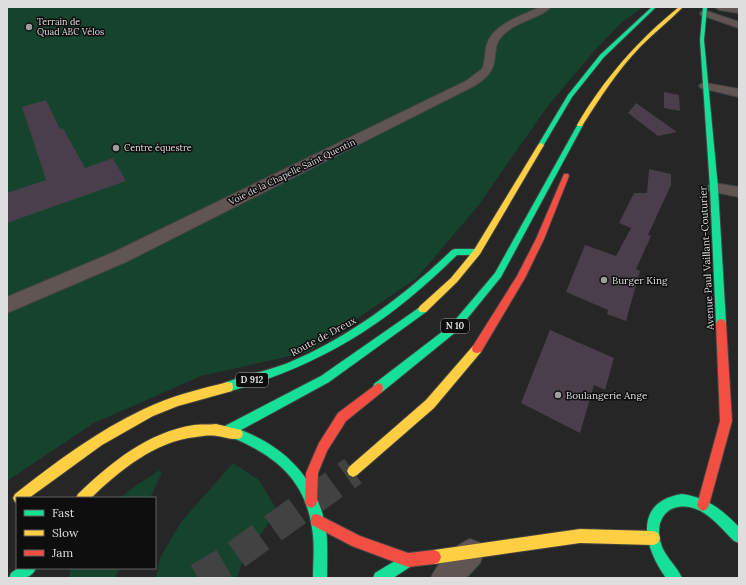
<svg xmlns="http://www.w3.org/2000/svg" width="746" height="585" viewBox="0 0 746 585" font-family="Lora,serif">
  <rect width="100%" height="100%" fill="#262626"/>
  <path fill="#15432e" d="M7,7H643L621,23L595,50L547,107L478,206L417,278L308,352L201,376L94,423L7,481Z
    M233,463L259,480L277,510L242,563L237,578H156L160,558L181,522Z
    M158,471L162,472L150,498H121L128,491Z
    M71,568H121L114,578H69Z"/>
  <path fill="#493e4a" d="M664,92L679,95L680,111L664,108Z
    M46,100L60,129L63,128L85,168L113,158L126,181L7,223V193L46,180L22,107Z
    M636,103L677,132L658,136L628,113Z
    M649,169L671,174V185L648,235L651,236L636,269L640,271L626,321L607,314L608,310L566,292L585,245L616,256L631,228L619,223L634,193H647Z
    M550,330L614,358L605,390L594,385L580,433L521,403Z"/>
  <g fill="none" stroke-linecap="round" stroke-linejoin="round">
    <path stroke="#424242" stroke-width="30" stroke-dasharray="30 15" stroke-linecap="butt" d="M198,578L226,562L353,471"/>
    <defs>
      <path id="street" d="M540,7H551C539,20 512,21 499,40C496,44 496,50 495,55C495,70 487,78 474,86L126,262L7,313V297L114,252L466,81L482,69C486,61 484,52 487,44C493,24 523,15 540,7Z
        M715,7H739V13L719,10Z
        M704,10L739,22V28L701,15L700,13Z
        M705,83L739,89V97L701,88L699,86L701,84Z
        M714,183L739,187V197L709,191L706,188L709,185Z
        M470,539L480,543L484,553L480,563L466,578H431C438,562 454,546 470,539Z"/>
      <path id="fast" d="M652,7H656L604,57L572,97L543,146H539L538,145L568,95L600,55Z
        M703,7H707L704,40L718,188L726,323L724,326L721,327L718,326L716,323L710,188L700,40Z
        M578,124L583,125L501,277L457,331L382,392L378,393L374,392L373,388L374,384L451,325L495,273Z
        M455,249H477L481,252L477,255H457C386,325 323,364 228,392L224,391L223,387L224,383C245,375 267,371 288,363C350,337 404,296 452,250Z
        M423,305L426,306L428,309L426,312L329,382L241,430C287,448 317,479 326,529C328,545 327,562 327,578H313C313,562 315,545 312,528C305,480 276,456 233,438L232,435L227,437L223,435L221,431L223,427L321,376Z
        M682,494C708,498 721,509 739,527V543L734,541C719,526 702,503 678,507C672,508 669,510 665,514C658,522 658,534 661,544C665,557 677,566 682,578H666C644,548 632,502 682,494Z
        M408,553L413,555L415,560L413,565L393,578H373L375,573Z
        M18,568H36C31,580 20,578 9,578L11,573Z"/>
      <path id="slow" d="M679,7H683C669,21 654,33 640,47C617,71 600,98 582,126H578L577,125C604,79 637,41 679,7Z
        M541,143L544,145L480,254L457,282L426,312H420L418,309L420,306L451,278L474,250L538,145Z
        M477,345L481,346L482,349L481,352L434,408L357,475L353,477L349,475L347,471L349,467L426,400L473,346Z
        M228,382L232,383L233,387L232,391L178,406L153,416L102,445L29,498H17V503L15,502L13,498L15,494C56,462 97,431 144,409C171,396 200,389 228,382Z
        M216,424L241,430L243,434L241,438C234,441 225,437 217,436C210,435 202,436 196,437C155,441 119,471 91,498H76L78,494C110,463 148,432 194,425C201,424 208,425 216,424Z
        M580,529L653,531L658,533L660,538L658,543L653,545L580,543L434,564L429,562L427,557L429,552L434,550Z"/>
      <path id="jam" d="M564,174H568L569,176L544,239L525,278L481,352L477,353L473,352L472,349L473,346L517,276L536,239Z
        M721,319L724,320L726,323L732,421L709,505L707,509L703,511L699,509L697,505L720,421L716,323L718,320Z
        M378,383L382,384L383,388L382,392L346,421L327,451L318,473L317,502L315,506L311,508L307,506L305,502L306,473L319,443L338,413Z
        M317,514L360,536L408,553L434,550L439,552L441,557L439,562L434,564L408,567L352,546L312,525L311,520L312,515Z"/>
    </defs>
    <use href="#street" stroke="#444344" stroke-width="2"/>
    <use href="#fast" stroke="#444344" stroke-width="2"/>
    <use href="#slow" stroke="#444344" stroke-width="2"/>
    <use href="#jam" stroke="#444344" stroke-width="2"/>
    <use href="#street" fill="#605553" fill-rule="evenodd"/>
    <use href="#fast" fill="#16e098" fill-rule="evenodd"/>
    <use href="#slow" fill="#ffcf43" fill-rule="evenodd"/>
    <use href="#jam" fill="#f24e42" fill-rule="evenodd"/>
  </g>
  <g fill="#9e9e9e" stroke="#0f0e0f" stroke-width="1.5">
    <circle cx="29" cy="27" r="4"/>
    <circle cx="116" cy="148" r="4"/>
    <circle cx="604" cy="280" r="4"/>
    <circle cx="558" cy="395" r="4"/>
  </g>
  <g text-anchor="middle" stroke-width="3" stroke-linejoin="round" paint-order="stroke">
    <g font-size="9" fill="#dfdedf" stroke="#0f0e0f" text-anchor="start">
      <text x="37" y="25">Terrain de<tspan x="37" dy="10">Quad ABC Vélos</tspan></text>
      <text x="124" y="151">Centre équestre</text>
    </g>
    <g font-size="9" fill="#dfdedf" stroke="#0f0e0f">
      <text transform="translate(292 172) rotate(-26)" y="3">Voie de la Chapelle Saint Quentin</text>
    </g>
    <g fill="#0f0e0f" stroke="#a1a0a1" stroke-width="1">
      <rect x="441" y="319" width="28" height="14" rx="3"/>
      <rect x="236" y="373" width="32" height="14" rx="3"/>
    </g>
    <g font-size="9" font-weight="bold" fill="#dfdedf">
      <text x="455" y="329">N 10</text>
      <text x="252" y="383">D 912</text>
    </g>
    <g font-size="10" fill="#dfdedf" stroke="#0f0e0f">
      <text transform="translate(706 258) rotate(-93)" y="4">Avenue Paul Vaillant-Couturier</text>
      <text transform="translate(323 336) rotate(-28)" y="4">Route de Dreux</text>
    </g>
    <g font-size="10" fill="#dfdedf" stroke="#0f0e0f" text-anchor="start">
      <text x="612" y="284">Burger King</text>
      <text x="566" y="399">Boulangerie Ange</text>
    </g>
  </g>
  <rect width="746" height="585" fill="none" stroke="#dfdedf" stroke-width="16"/>
  <rect x="16" y="497" width="140" height="72" fill="#0f0e0f" stroke="#626162"/>
  <rect x="24" y="510" width="20" height="6" fill="#16e098" stroke="#626162"/>
  <text x="52" y="517" font-size="12" fill="#dfdedf">Fast</text>
  <rect x="24" y="530" width="20" height="6" fill="#ffcf43" stroke="#626162"/>
  <text x="52" y="537" font-size="12" fill="#dfdedf">Slow</text>
  <rect x="24" y="550" width="20" height="6" fill="#f24e42" stroke="#626162"/>
  <text x="52" y="557" font-size="12" fill="#dfdedf">Jam</text>
</svg>
